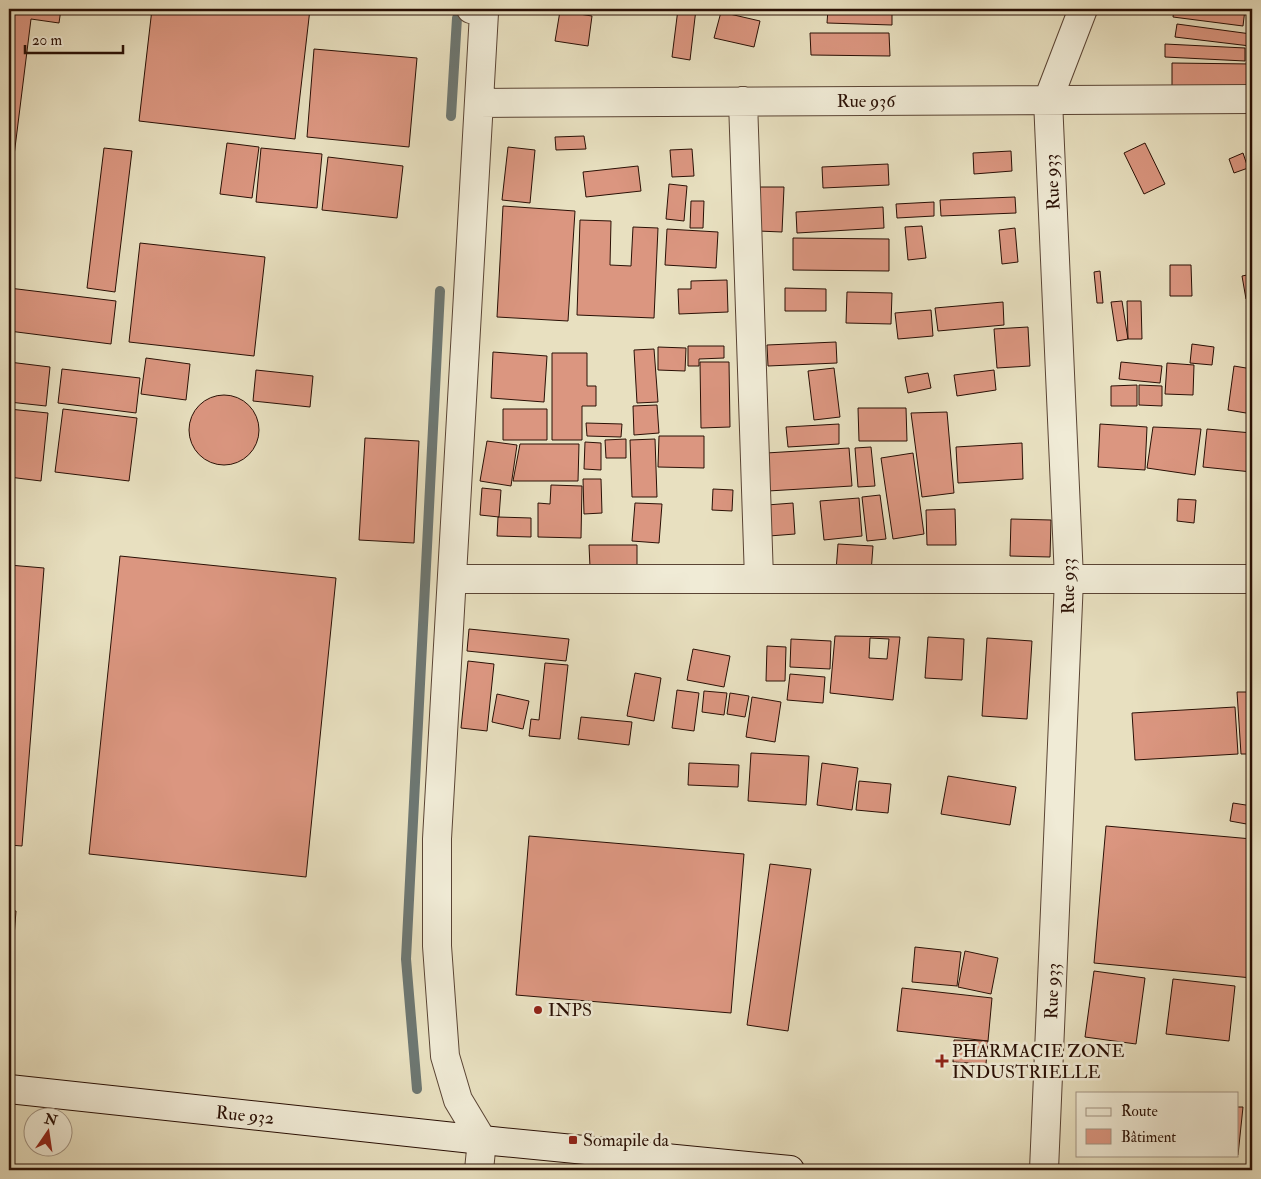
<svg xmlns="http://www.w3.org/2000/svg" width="1261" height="1179" viewBox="0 0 1261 1179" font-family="'IM FELL Double Pica',serif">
  <rect width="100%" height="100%" fill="#e8e0c0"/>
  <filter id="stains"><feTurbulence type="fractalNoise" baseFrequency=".004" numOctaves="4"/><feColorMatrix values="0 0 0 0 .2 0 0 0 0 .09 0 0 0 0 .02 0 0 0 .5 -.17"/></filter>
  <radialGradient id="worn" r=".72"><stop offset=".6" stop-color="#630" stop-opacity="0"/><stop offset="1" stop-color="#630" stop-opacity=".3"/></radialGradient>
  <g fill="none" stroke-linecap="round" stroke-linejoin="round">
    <path stroke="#6d7772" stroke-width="10" d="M451,116L457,18
      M417,1089L406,959L440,291"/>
  </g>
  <path fill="#db9680" stroke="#2a1005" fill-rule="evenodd" d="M9,9H61L59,23L31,19L9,196Z
    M152,9H310L295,139L139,121Z
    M678,9H696L690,60L672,57Z
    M828,9H892V25L827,23Z
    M1174,9H1245L1243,26L1173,17Z
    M560,11L592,16L588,46L555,41Z
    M721,12L760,21L754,47L714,38Z
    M1177,24L1251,34L1250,46L1175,37Z
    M810,33H889L890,56L811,55Z
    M1165,44L1245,48V61L1165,57Z
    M314,49L417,58L409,147L307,137Z
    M1172,63L1252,64V89L1172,88Z
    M584,136L586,149L556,150L555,137Z
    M227,143L259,147L252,198L220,194Z
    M1145,143L1165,184L1144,194L1124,153Z
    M508,147L535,150L530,203L502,200Z
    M104,148L132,151L115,292L87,288Z
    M261,148L322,154L317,208L256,202Z
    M692,149L694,176L672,177L670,150Z
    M1011,151L1012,171L974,174L973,153Z
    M1243,153L1248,168L1234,173L1229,159Z
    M328,157L403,166L397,218L322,210Z
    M888,164L889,185L823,188L822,167Z
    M638,166L641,191L586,197L583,172Z
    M669,184L687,186L684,221L666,219Z
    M760,187H784L782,232L758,231Z
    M1015,197L1016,213L941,216L940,200Z
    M691,201H704L703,228H690Z
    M934,202V216L897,218L896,204Z
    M503,206L575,211L568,321L497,317Z
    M883,207L884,228L797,233L796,212Z
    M580,220L611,221L610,265L631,266L633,227L658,228L654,318L577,315Z
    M922,226L926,258L908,260L905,227Z
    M1015,228L1018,262L1002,264L999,230Z
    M667,229L718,232L716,268L665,265Z
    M793,238L889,239V271L793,270Z
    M140,243L265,257L254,356L129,342Z
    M1170,265H1191L1192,296H1170Z
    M1100,271L1103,303H1097L1094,272Z
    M1252,274V298L1246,299L1242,276Z
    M727,280L728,312L679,314L678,289H691V281Z
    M9,288L116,301L111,344L9,331Z
    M785,288L826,289V311H785Z
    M847,292L892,293L891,324L846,323Z
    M1122,301L1128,339L1117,341L1111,302Z
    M1127,301H1141L1142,339H1128Z
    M1003,302L1004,325L938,331L935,308Z
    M931,310L933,336L898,339L895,313Z
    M1028,327L1030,366L997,368L994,329Z
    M836,342L837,363L768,366L767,345Z
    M1192,344L1214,347L1212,365L1190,363Z
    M688,346H724V358L699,359V366H688Z
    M658,347L686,348L685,371L658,370Z
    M654,349L658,402L637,403L634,350Z
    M493,352L547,356L544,402L491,398Z
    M552,353H587V386H596V406H582V440H552Z
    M146,358L190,364L186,400L141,394Z
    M9,362L50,367L46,406L9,402Z
    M700,362H729L730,427L701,428Z
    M1121,362L1162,366L1160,383L1119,379Z
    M1167,363L1194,365L1193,395L1165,394Z
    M1234,366L1252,369V414L1228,410Z
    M834,368L840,417L814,420L808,371Z
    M62,369L140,378L136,413L58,403Z
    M256,370L313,376L310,407L253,401Z
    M994,370L996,390L957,396L954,375Z
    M928,373L931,388L908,393L905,377Z
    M1137,385V406H1111V386Z
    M1139,385L1162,386V406L1139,405Z
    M189 430a35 35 0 1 1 70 0a35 35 0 1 1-70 0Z
    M657,405L659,433L634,435L633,406Z
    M858,408H906L907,441H859Z
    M9,409L48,413L41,481L9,477Z
    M63,409L137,418L129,481L55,472Z
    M503,409H547V440H503Z
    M947,412L954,493L922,497L911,413Z
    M586,423L622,424L621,437L587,436Z
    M839,424V444L788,447L786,427Z
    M1100,424L1147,427L1145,470L1098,467Z
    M1153,427L1201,429L1195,475L1147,468Z
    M1207,429L1252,433V472L1203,467Z
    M659,436H704V468L658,467Z
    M365,438L419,441L414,543L359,540Z
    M626,439V458H606L605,440Z
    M655,439L657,497H632L630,440Z
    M487,441L517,445L511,486L480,481Z
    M585,442L601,443V470L584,469Z
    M1022,443L1023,479L958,483L956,447Z
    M520,444H579L578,481H513Z
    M871,447L875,486L858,487L855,448Z
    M849,448L852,486L768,491L766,453Z
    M913,453L924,534L893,539L881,458Z
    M583,479H601L602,513L584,514Z
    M551,485L582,486L581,538L538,537V503L550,504Z
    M482,488L501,490L499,517L480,515Z
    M713,489L733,490L732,511L712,510Z
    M880,495L886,539L867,541L862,497Z
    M859,498L862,536L824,540L820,501Z
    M1178,499L1196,500L1194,523L1177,521Z
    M635,503L662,504L659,543L632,541Z
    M793,503L795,534L769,536L767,505Z
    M955,509L956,545H927L926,510Z
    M498,517L531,518V537L497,536Z
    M1011,519L1051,520L1050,557L1010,556Z
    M838,544L873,546L871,573L836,571Z
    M589,545H637V566L590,567Z
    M120,556L336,578L306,877L89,854Z
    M9,565L44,568L22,846L9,845Z
    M469,629L569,639L566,661L467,651Z
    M835,636L900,637L893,700L830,693ZM870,638L889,639L887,659L869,658Z
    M928,637L964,639L962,680L925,678Z
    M987,638L1032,641L1027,719L982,716Z
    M791,639L831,641L830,669L790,667Z
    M767,646L786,647L785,681H766Z
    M693,649L730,656L724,687L687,680Z
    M468,661L494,664L487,731L461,728Z
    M545,663L568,665L560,739L529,736L531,719L539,720Z
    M635,673L661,678L654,721L627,716Z
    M790,674L825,677L823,703L787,700Z
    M677,690L699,693L694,731L672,728Z
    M704,691L727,693L724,715L702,712Z
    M1237,692H1252V754H1241Z
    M730,693L749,696L745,717L727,714Z
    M497,694L529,701L523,729L492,722Z
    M752,697L781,702L775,742L746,737Z
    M1235,707L1238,754L1135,760L1132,713Z
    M581,717L632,722L629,745L578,739Z
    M751,753L809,756L806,805L748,801Z
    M689,763L739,765L738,787L688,785Z
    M822,763L858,768L852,810L817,805Z
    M948,776L1016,787L1010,825L941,814Z
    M859,781L891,784L888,813L856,810Z
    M1233,803L1252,806V825L1230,821Z
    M1106,826L1252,839V978L1094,963Z
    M529,836L744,854L731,1013L516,995Z
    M770,864L811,869L788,1031L747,1025Z
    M9,910L16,911L13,950L9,949Z
    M915,947L961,952L957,986L912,982Z
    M965,951L998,958L991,994L958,987Z
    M1094,971L1145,978L1136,1044L1085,1037Z
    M1173,979L1235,986L1229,1041L1166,1034Z
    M902,988L992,998L988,1041L897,1031Z
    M954,1040L988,1041L986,1064L953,1062Z
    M1237,1107H1243L1238,1155H1237Z"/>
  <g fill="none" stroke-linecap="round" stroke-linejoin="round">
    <defs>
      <path id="minor" d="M471,9L484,13L437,839V946L445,1056L458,1100L482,1140
        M743,101L759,579
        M479,103L1252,99
        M452,579H1252
        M1044,1170L1069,579L1048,100L1083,9"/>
      <path id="tertiary" d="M479,1170L482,1140"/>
      <path id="secondary" d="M9,1089L482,1140L790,1170"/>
    </defs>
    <use href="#minor" stroke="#5a4434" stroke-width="30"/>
    <use href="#tertiary" stroke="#5a4434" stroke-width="30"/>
    <use href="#secondary" stroke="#2a1005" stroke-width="30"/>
    <use href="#minor" stroke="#f0ebd6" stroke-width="28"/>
    <use href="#tertiary" stroke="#f0ebd6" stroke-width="28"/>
    <use href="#secondary" stroke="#f0ebd6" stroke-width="28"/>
  </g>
  <g fill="#8f2418" stroke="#f0ebd6" stroke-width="2">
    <circle cx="538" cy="1010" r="5"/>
    <path d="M939.5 1053.5h5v5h5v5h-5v5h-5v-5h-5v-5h5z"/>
    <rect x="568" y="1135" width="10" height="10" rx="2.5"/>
  </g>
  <g text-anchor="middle" stroke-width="5" stroke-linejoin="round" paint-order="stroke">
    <g font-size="18" fill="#2a1005" stroke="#f0ebd6">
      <text x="866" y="107">Rue 936</text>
      <text transform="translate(1052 182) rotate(-93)" y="6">Rue 933</text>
      <text transform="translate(1068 586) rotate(-90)" y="6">Rue 933</text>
      <text transform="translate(1052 991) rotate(-88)" y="6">Rue 933</text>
      <text transform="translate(245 1115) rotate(6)" y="6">Rue 932</text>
    </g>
    <g font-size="18" fill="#2a1005" stroke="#f0ebd6" text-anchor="start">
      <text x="548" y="1016">INPS</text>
      <text x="952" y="1057">PHARMACIE ZONE<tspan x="952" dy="21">INDUSTRIELLE</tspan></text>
      <text x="583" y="1146">Somapile da</text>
    </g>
  </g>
  <rect width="1261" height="1179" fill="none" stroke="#e8e0c0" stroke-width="30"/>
  <rect x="10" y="10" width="1241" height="1159" fill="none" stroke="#2a1005" stroke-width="2.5"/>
  <rect x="15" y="15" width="1231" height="1149" fill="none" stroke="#2a1005"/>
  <rect x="1076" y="1092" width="162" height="65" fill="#f0ebd6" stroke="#a19382"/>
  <rect x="1086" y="1108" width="25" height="8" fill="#f0ebd6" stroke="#a19382"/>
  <text x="1121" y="1116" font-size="15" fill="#2a1005">Route</text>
  <rect x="1086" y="1129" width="25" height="15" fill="#db9680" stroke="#a19382"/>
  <text x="1121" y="1142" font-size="15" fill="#2a1005">Bâtiment</text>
  <g transform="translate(48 1132) rotate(13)"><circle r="24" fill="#f0ebd6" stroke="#a19382"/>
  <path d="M0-4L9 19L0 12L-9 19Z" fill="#8f2418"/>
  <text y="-8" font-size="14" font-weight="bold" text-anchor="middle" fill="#2a1005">N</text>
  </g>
  <path d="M25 45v8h98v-8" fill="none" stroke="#2a1005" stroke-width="2.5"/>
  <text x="32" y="45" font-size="15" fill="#2a1005" stroke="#f0ebd6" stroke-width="4" paint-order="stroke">20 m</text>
  <rect width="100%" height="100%" filter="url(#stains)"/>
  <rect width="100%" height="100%" fill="url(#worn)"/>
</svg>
